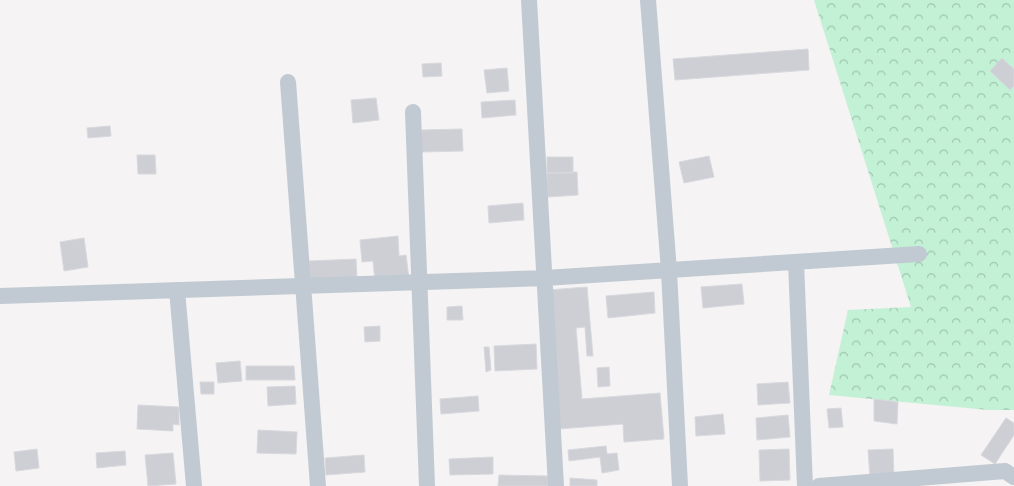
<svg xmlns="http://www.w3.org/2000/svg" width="1014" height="486" viewBox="0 0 1014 486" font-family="Inter,sans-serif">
  <defs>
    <pattern id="forest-crowns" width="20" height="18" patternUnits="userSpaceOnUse" patternTransform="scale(1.25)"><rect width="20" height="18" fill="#c3f1d5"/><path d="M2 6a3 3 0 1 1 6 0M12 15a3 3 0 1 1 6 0" fill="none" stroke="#a0c6b0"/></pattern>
  </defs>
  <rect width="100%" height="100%" fill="#f5f3f3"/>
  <path fill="url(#forest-crowns)" d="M814,0H1014V410H988L829,395L848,310L911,307Z"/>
  <path fill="#cdcfd5" stroke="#d7d9de" d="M808,49L809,70L675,80L673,59Z
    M1002,58L1014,69V86L1010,90L990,71Z
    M441,63L442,76L423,77L422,64Z
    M507,68L509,91L487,93L484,70Z
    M376,98L379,120L353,123L351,100Z
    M515,100L516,115L482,118L481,102Z
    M110,126L111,136L88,138L87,128Z
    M462,129L463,151L422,152L421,130Z
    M137,155H155L156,174H138Z
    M709,156L714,177L684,183L679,162Z
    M547,157H573V173H547Z
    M577,172L578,195L547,197V173Z
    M523,203L524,220L489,223L488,206Z
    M398,236L399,256L406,255L409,279L375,282L373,261L362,262L360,240Z
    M84,238L88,267L64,271L60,242Z
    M356,259L357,278L310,280L309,261Z
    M742,284L744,304L703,308L701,287Z
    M587,287L593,356H587L585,327L576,328L582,399L660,393L664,439L624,442L623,424L559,429L548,290Z
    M654,292L655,313L608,318L606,296Z
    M462,306L463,320H447V307Z
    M380,326V341L365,342L364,327Z
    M536,344L537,369L495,371L494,346Z
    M484,347H489L491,370L486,372Z
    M240,361L242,381L218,383L216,363Z
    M246,366H294L295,380H246Z
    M609,367L610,386L598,387L597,368Z
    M200,382H214V394H201Z
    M788,382L790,403L758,405L757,384Z
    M295,386L296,404L268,406L267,387Z
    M478,396L479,411L441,414L440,399Z
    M874,399L898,402L897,424L874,421Z
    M138,405L179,407V425L173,424V431L137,429Z
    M841,408L843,427L829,428L827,409Z
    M723,414L725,434L696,436L695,417Z
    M788,415L790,437L757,440L756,418Z
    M1006,418L1014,423V435L995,464L981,455Z
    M258,430L297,432L296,454L257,453Z
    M606,446L607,454L617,453L619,470L602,473L600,457L569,461L568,450Z
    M37,449L39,468L16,471L14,452Z
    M789,449L790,480L760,481L759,450Z
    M893,449L894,477L870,478L868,450Z
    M125,451L126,465L97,468L96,453Z
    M173,453L176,484L148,486L145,455Z
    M364,455L365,472L326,475L325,458Z
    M493,457V474L450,475L449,459Z
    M499,475L548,476V486H498Z
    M570,478L597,480V486H570Z"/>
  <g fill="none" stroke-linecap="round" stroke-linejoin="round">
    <path stroke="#c1cad2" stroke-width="16" d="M529,0L556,486
      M648,0L669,271L680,486
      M288,82L318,486
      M413,112L427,486
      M796,262L805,486
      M177,290L194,486
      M0,296L545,278L919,254
      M819,486L1005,471L1014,477"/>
  </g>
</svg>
